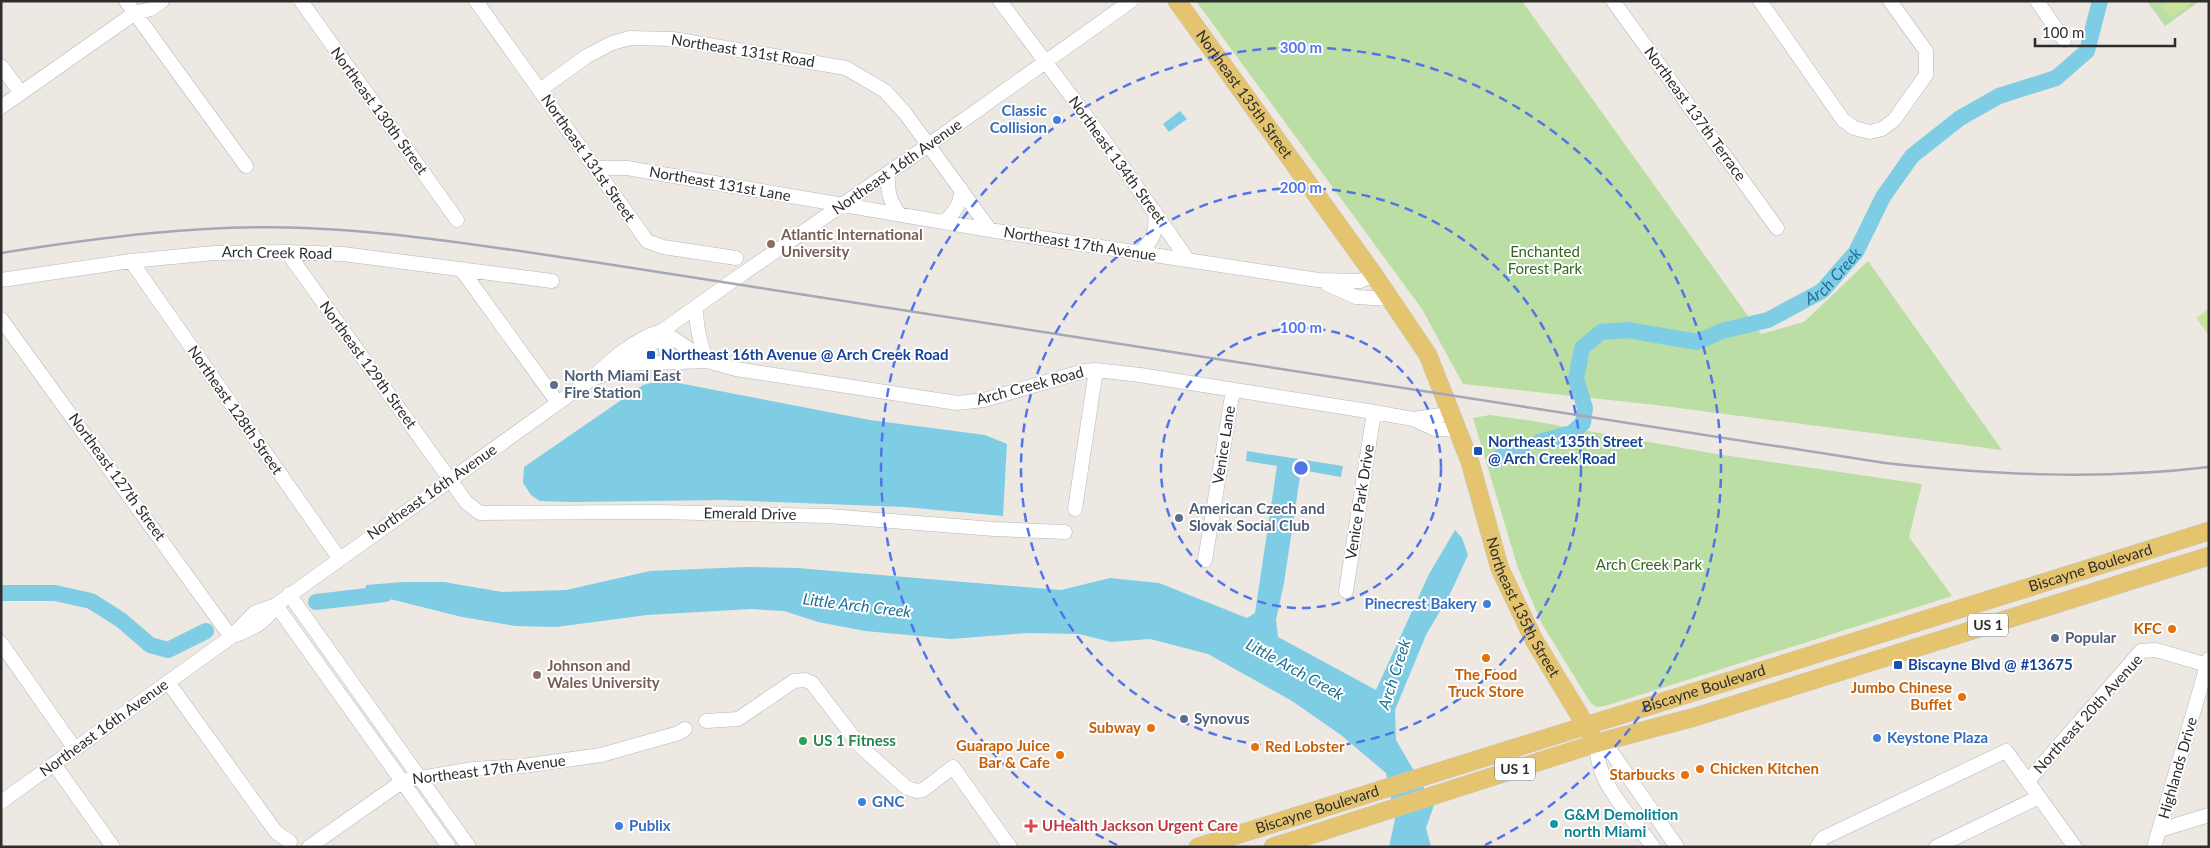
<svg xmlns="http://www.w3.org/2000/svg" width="2210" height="848" viewBox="0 0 2210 848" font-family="Lato,sans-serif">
  <rect width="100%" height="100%" fill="#ede8e1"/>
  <path fill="#badea3" d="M1196,1H1522L1761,334L1804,322L1868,261L2002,450L1656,405L1463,384L1422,309Z
    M2147,1H2200L2165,26Z
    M1490,415L1533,421L1716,454L1922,484L1909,537L1952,596L1605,706L1596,707L1590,702L1542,624L1518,568L1473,418Z"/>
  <path fill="#cae4a0" d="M2168,1H2194L2170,18L2161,6Z
    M2209,309V335L2196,318Z"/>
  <path fill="#7fcde4" d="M1180,111L1187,119L1169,132L1163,124Z
    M663,380L870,420L985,435L1007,444L1003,516L904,507L722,500L573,502L540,501L531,495L523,483L524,467L643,385Z
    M1247,451L1343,466L1341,477L1301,470L1284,583L1276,620L1278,637L1376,690L1429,574L1455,530L1462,538L1468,555L1450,594L1426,635L1395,710L1396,740L1434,805L1426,828L1431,847H1389L1395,819L1386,773L1341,735L1292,701L1208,654L1150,639L1111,642L1079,634L1028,633L951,639L865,631L818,622L784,611L751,609L647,615L556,627L516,626L462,617L390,599L364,598L366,585L403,582H444L502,592L566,590L650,571L746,567L797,568L1061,590L1110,578L1159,583L1247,618L1255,613L1277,466L1246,461Z"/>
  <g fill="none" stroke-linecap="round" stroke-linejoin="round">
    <g stroke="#7fcde4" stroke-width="16">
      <path id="s1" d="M1539,442L1572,433L1583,423L1585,408L1576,379L1582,348L1601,332L1628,330L1697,342L1722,331L1768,320L1822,291L1856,252L1883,197L1912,156L1960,118L1999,96L2056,78L2087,51L2100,1"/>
      <path d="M1495,461L1508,450L1522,447"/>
      <path d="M1,593H55L91,601L121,620L150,645L168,650L206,631"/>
      <path d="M316,602L385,594"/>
    </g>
    <defs>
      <path id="minor" d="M126,1L246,166
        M301,1L457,220
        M476,1L647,241L663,247L736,258
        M1000,1L1101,136L1188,260
        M1613,1L1777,228
        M1760,1L1843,120L1854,128L1870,132L1882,129L1894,120L1926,75V51L1890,1
        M2037,1L2064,40
        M1,66L21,93
        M540,90L587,56L612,43L630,38L673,39L846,68L885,91L905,113L990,230
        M1,107L135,13L151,9L162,1
        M597,168H627L996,231L1318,280L1360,281L1374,275
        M888,173C887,190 889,200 899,214
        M944,222C955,212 961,204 961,189
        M287,252L466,502L480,513L659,512L828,516L994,529L1065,532
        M1138,254C1153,241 1157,232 1155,212
        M131,261L339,558
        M461,269L558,403
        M1,280L131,261L214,253L287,252L343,254L552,281
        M1327,284L1356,297L1391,299
        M696,307C696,326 700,344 707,361
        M1,319L231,637
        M662,331L707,361L736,369L957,403L984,400L1084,371L1096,370L1140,375L1374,412L1413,419L1435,429L1458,430
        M662,331L666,350L676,361
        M623,364L707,361
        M590,380L615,370L652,344L662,331L728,284L930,144L1131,1
        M1414,419L1441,415L1450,411
        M1075,509L1096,370
        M1205,560L1233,390
        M1346,591L1374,412
        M289,594L469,847
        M276,605L449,847
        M231,637L254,613L276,605L590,380C611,360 634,339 662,331
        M1,643L75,749
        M168,682L276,832L290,842
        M706,721L738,719L794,681L805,680L812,683L861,747L907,788L917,791L923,790L953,767L1010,847
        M54,764L113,847
        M2028,781L2141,651L2156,650L2207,665
        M1,802L231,637C251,629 265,624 276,605
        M2160,830L2209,815
        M309,847L403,781L473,769L523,766L601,755L679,733L685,729
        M1653,847C1632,816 1594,782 1597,743L1612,753L1677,847
        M1817,847L1823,838L2006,751L2075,847
        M1936,847L2039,797
        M2154,847L2209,659"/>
      <g id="major">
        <path id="s2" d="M1177,1L1374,275L1428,355L1470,462L1500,569L1534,640L1591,734"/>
        <path id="s3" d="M1198,847L2209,531"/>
        <path d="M1273,847L1597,743L1695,717L2209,556"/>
      </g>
    </defs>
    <use href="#minor" stroke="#b4b7bf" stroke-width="15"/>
    <use href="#major" stroke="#c8c8c8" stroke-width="19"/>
    <use href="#minor" stroke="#fff" stroke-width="14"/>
    <use href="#major" stroke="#e4c46f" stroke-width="18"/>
    <path stroke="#a4a7b5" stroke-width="2.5" d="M1,253C102,237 203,224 305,228C402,232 498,248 594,262L1885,463C1993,475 2101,480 2209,467"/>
  </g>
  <g fill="none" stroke="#5274ea" stroke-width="2.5" stroke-dasharray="9 6">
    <circle cx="1301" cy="468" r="140"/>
    <circle cx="1301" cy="468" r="280"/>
    <path d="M1117 845A420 420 0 1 1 1485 845"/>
  </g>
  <g fill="#3f7fe0" stroke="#fff" stroke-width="2">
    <circle cx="1057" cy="120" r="5"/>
    <circle cx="1487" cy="604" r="5"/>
    <circle cx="1877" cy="738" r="5"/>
    <circle cx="862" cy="802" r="5"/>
    <circle cx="619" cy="826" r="5"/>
  </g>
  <g fill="#8d6e63" stroke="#fff" stroke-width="2">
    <circle cx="771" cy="244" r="5"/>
    <circle cx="537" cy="675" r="5"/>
  </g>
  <g fill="#1a4fb4" stroke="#fff" stroke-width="2">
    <rect x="646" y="350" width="10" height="10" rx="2.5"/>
    <rect x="1473" y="446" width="10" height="10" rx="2.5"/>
    <rect x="1893" y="660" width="10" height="10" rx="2.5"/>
  </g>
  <g fill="#5c6f8a" stroke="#fff" stroke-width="2">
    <circle cx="554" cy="385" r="5"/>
    <circle cx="1179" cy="518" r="5"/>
    <circle cx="2055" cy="638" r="5"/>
    <circle cx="1184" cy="719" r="5"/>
  </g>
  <g fill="#e8710a" stroke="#fff" stroke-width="2">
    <circle cx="2172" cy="629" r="5"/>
    <circle cx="1486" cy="658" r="5"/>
    <circle cx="1962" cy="697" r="5"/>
    <circle cx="1151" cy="728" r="5"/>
    <circle cx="1255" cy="747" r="5"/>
    <circle cx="1060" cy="755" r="5"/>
    <circle cx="1700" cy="769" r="5"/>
    <circle cx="1685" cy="775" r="5"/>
  </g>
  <circle fill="#2e9e5b" stroke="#fff" stroke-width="2" cx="803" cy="741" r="5"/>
  <circle fill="#0f9aa8" stroke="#fff" stroke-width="2" cx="1554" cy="824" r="5"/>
  <path fill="#e0444e" stroke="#fff" stroke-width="2" d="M1028.5 818.5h5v5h5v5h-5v5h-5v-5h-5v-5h5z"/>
  <g text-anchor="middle" stroke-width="4" stroke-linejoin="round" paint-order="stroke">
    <g fill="#fff" stroke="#6c6c6c" stroke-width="1">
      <rect x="1968" y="613.5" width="40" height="23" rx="4"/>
      <rect x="1495" y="757.5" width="40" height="23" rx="4"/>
    </g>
    <g font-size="14" font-weight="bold" fill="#2d2d2d">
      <text x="1988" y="630">US 1</text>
      <text x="1515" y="774">US 1</text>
    </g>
    <g font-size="15" fill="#2d2d2d" stroke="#fff">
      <text transform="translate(743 51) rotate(9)" y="5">Northeast 131st Road</text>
      <text dy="5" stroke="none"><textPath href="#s2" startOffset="115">Northeast 135th Street</textPath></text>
      <text transform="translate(379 111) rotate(54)" y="5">Northeast 130th Street</text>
      <text transform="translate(1695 114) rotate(54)" y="5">Northeast 137th Terrace</text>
      <text transform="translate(588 158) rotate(55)" y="5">Northeast 131st Street</text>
      <text transform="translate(1117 160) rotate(54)" y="5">Northeast 134th Street</text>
      <text transform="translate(897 167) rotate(-35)" y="5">Northeast 16th Avenue</text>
      <text transform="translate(720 184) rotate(10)" y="5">Northeast 131st Lane</text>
      <text transform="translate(1080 244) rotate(9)" y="5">Northeast 17th Avenue</text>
      <text transform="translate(277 253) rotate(1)" y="5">Arch Creek Road</text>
      <text transform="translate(368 365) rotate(54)" y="5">Northeast 129th Street</text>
      <text transform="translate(1030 386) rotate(-15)" y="5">Arch Creek Road</text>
      <text transform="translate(235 410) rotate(55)" y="5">Northeast 128th Street</text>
      <text transform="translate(1224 445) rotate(-81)" y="5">Venice Lane</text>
      <text transform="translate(117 477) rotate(54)" y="5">Northeast 127th Street</text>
      <text transform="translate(432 492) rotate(-35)" y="5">Northeast 16th Avenue</text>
      <text transform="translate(1360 502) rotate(-81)" y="5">Venice Park Drive</text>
      <text transform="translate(750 514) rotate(1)" y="5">Emerald Drive</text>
      <text dy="5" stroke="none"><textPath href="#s3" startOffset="935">Biscayne Boulevard</textPath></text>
      <text dy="5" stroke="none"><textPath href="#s2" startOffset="704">Northeast 135th Street</textPath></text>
      <text dy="5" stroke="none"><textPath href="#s3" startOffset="530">Biscayne Boulevard</textPath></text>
      <text transform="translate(2088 714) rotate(-48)" y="5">Northeast 20th Avenue</text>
      <text transform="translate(104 728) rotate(-36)" y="5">Northeast 16th Avenue</text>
      <text transform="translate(2178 768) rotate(-74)" y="5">Highlands Drive</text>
      <text transform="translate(489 770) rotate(-7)" y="5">Northeast 17th Avenue</text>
      <text dy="5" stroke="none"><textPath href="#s3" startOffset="125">Biscayne Boulevard</textPath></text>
    </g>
    <g font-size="15" font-weight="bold" fill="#366cbe" stroke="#fff" text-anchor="start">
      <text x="1047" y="116" text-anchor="end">Classic<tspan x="1047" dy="17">Collision</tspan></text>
      <text x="1477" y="609" text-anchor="end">Pinecrest Bakery</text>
      <text x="1887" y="743">Keystone Plaza</text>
      <text x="872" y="807">GNC</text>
      <text x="629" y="831">Publix</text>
    </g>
    <g font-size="15" font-weight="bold" fill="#785e54" stroke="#fff" text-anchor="start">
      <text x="781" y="240">Atlantic International<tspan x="781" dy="17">University</tspan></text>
      <text x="547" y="671">Johnson and<tspan x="547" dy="17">Wales University</tspan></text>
    </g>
    <g font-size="15" fill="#336522" stroke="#fff">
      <text x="1545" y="257">Enchanted<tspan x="1545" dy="17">Forest Park</tspan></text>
      <text x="1649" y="570">Arch Creek Park</text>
    </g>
    <g font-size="15" font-weight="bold" fill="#164399" stroke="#fff" text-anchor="start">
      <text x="661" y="360">Northeast 16th Avenue @ Arch Creek Road</text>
      <text x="1488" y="447">Northeast 135th Street<tspan x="1488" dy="17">@ Arch Creek Road</tspan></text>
      <text x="1908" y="670">Biscayne Blvd @ #13675</text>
    </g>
    <g font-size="15" font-weight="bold" fill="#4e5e75" stroke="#fff" text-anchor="start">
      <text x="564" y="381">North Miami East<tspan x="564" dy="17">Fire Station</tspan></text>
      <text x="1189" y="514">American Czech and<tspan x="1189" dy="17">Slovak Social Club</tspan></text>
      <text x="2065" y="643">Popular</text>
      <text x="1194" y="724">Synovus</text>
    </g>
    <g font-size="15" font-weight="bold" fill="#c56008" stroke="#fff" text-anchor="end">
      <text x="2162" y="634">KFC</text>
      <text x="1486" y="680" text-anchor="middle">The Food<tspan x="1486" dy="17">Truck Store</tspan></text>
      <text x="1952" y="693">Jumbo Chinese<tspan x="1952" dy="17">Buffet</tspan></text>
      <text x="1141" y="733">Subway</text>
      <text x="1050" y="751">Guarapo Juice<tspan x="1050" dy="17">Bar &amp; Cafe</tspan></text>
      <text x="1265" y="752" text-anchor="start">Red Lobster</text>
      <text x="1710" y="774" text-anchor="start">Chicken Kitchen</text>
      <text x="1675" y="780">Starbucks</text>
    </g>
    <g font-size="15" font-weight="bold" fill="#27864d" stroke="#fff" text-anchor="start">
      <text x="813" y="746">US 1 Fitness</text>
    </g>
    <g font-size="15" font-weight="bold" fill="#0d838f" stroke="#fff" text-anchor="start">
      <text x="1564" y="820">G&amp;M Demolition<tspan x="1564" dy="17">north Miami</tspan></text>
    </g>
    <g font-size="15" font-weight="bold" fill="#be3a42" stroke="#fff" text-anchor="start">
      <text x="1042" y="831">UHealth Jackson Urgent Care</text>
    </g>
    <g font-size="16" font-style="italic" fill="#1b6f94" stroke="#fff">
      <text dy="6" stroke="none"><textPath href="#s1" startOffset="402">Arch Creek</textPath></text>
      <text transform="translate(857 605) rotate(7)" y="6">Little Arch Creek</text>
      <text transform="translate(1295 669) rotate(29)" y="6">Little Arch Creek</text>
      <text transform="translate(1394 674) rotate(-72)" y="6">Arch Creek</text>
    </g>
  </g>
  <circle cx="1301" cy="468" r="8" fill="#5274ea" stroke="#fff" stroke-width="2.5"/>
  <g font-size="15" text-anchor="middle" font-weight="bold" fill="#5274ea" stroke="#fff" stroke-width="4" stroke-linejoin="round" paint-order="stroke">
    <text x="1301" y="53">300 m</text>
    <text x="1301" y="193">200 m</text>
    <text x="1301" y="333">100 m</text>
  </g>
  <rect width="2210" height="848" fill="none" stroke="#2d2d2d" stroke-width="5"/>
  <path d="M2035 38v8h140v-8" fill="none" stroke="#2d2d2d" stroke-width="2.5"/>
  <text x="2042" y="38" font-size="15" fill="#2d2d2d" stroke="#ffffff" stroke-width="4" paint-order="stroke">100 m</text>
</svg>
